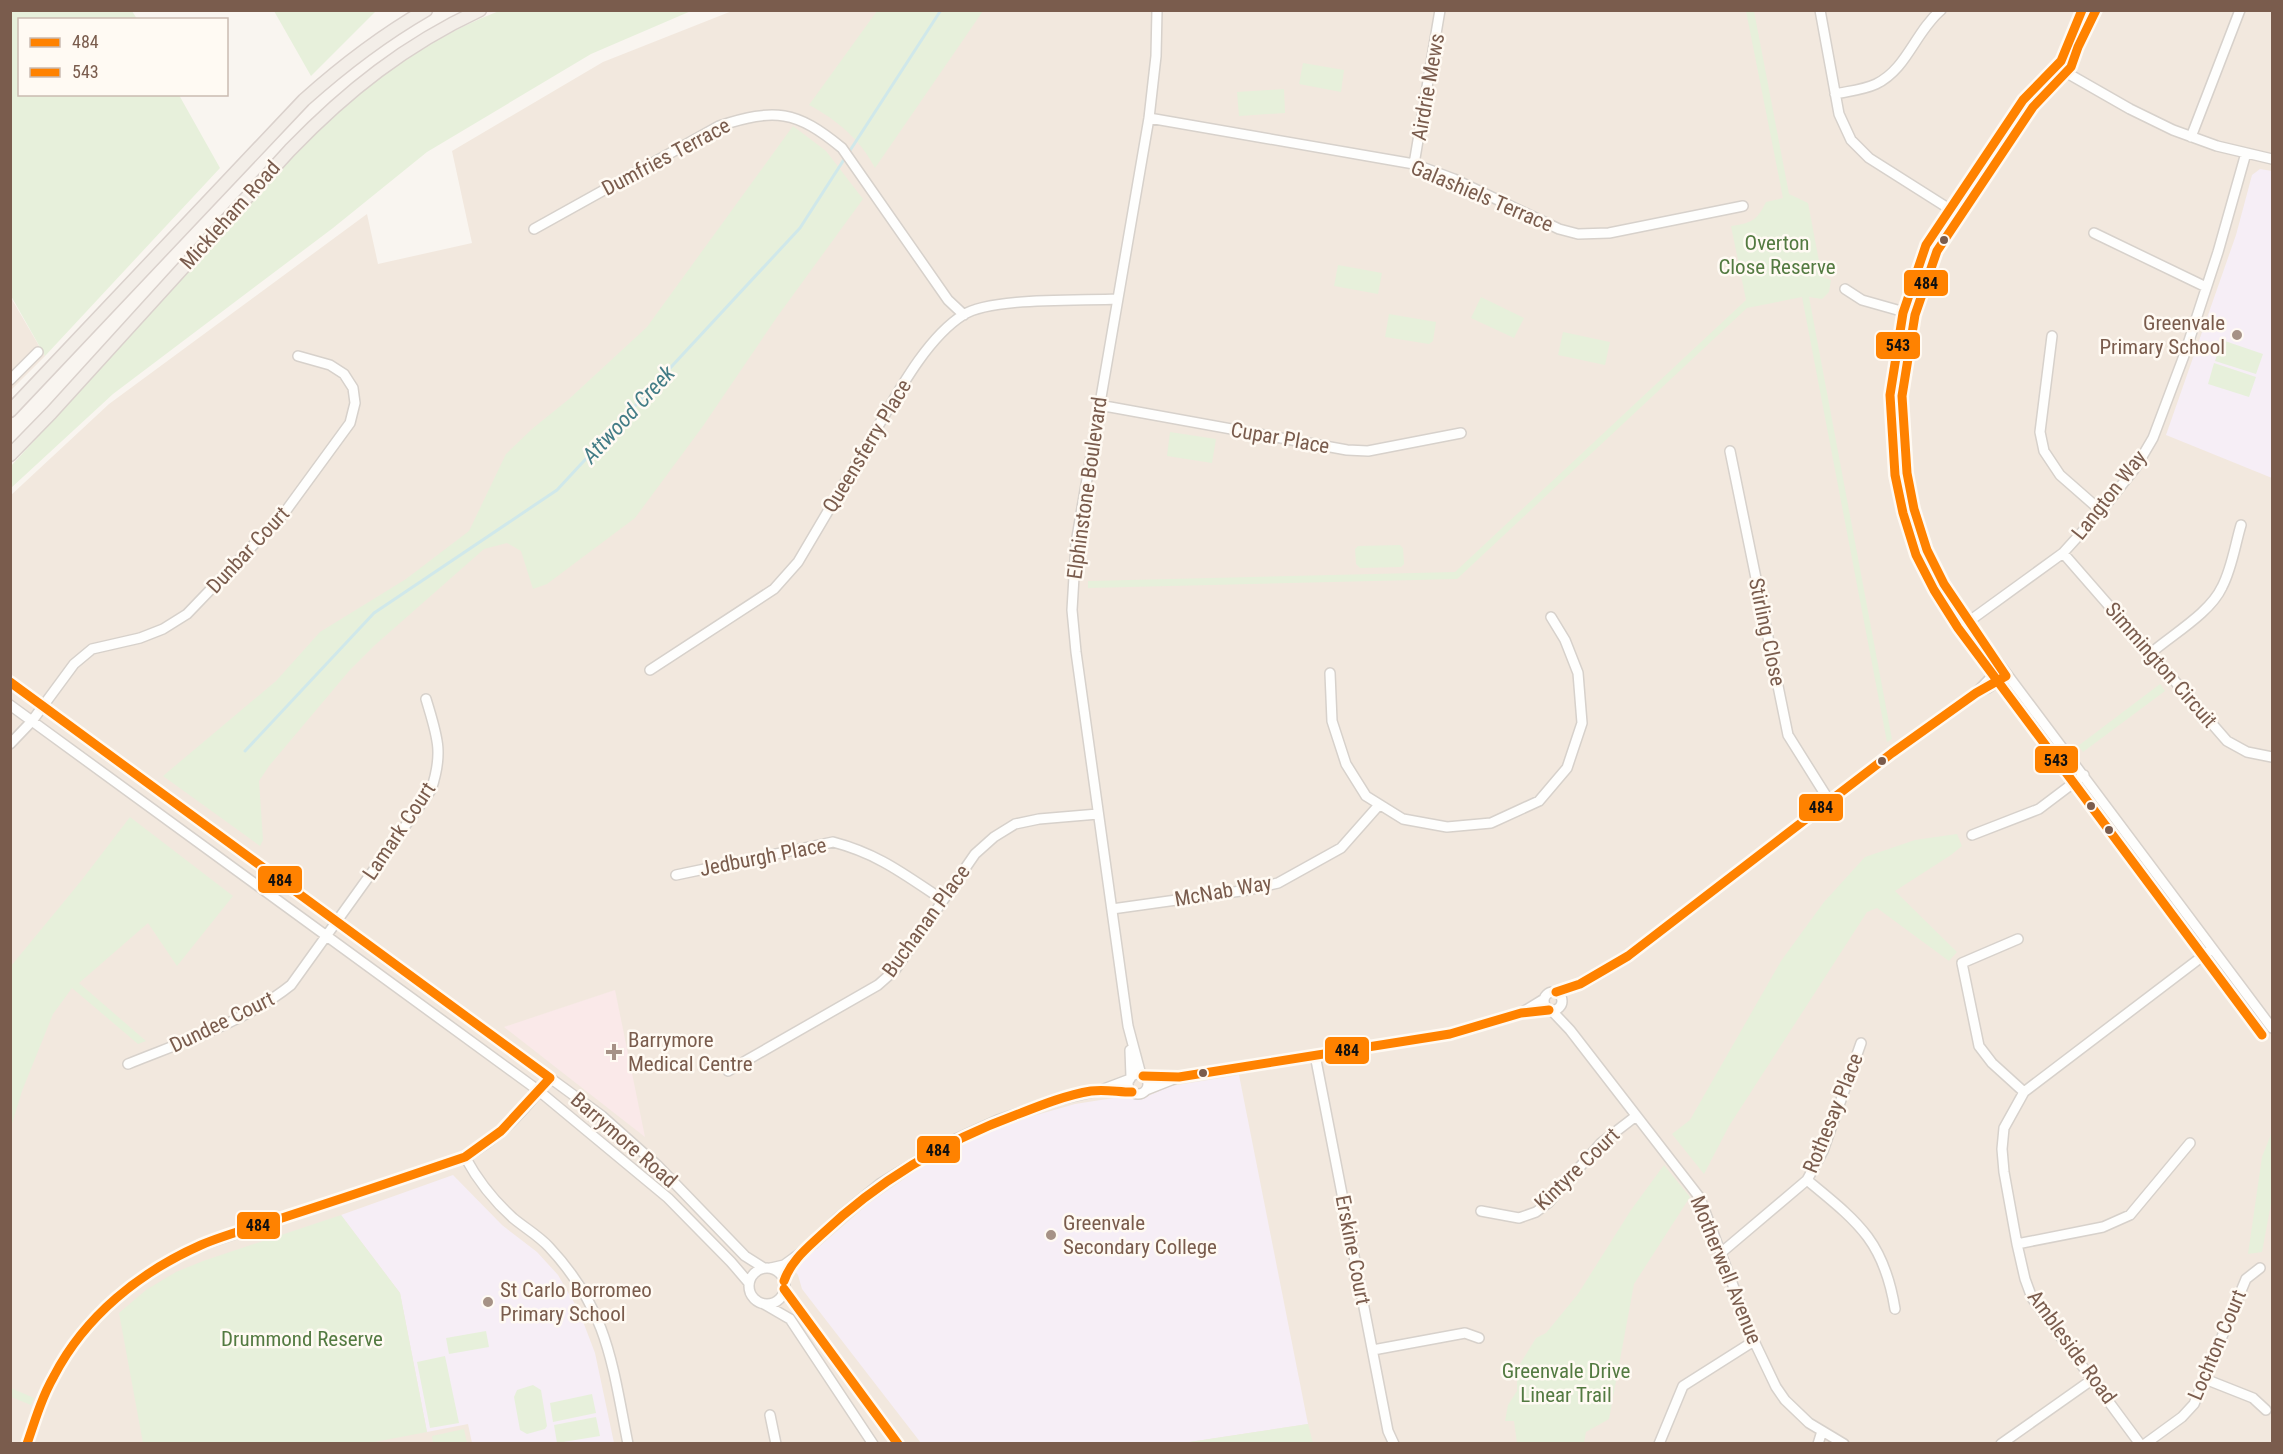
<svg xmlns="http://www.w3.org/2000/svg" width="2283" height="1454" viewBox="0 0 2283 1454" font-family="'Roboto Condensed',sans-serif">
  <rect width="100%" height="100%" fill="#f9f5f0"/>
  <path fill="#f2e8de" d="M732,11H2272V1443H11L10,496L109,404L367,214L378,264L472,243L452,151L603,62Z
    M10,296L45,356L11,390H10Z"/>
  <path fill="#f6eef6" d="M2260,169L2272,171V478L2166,435L2236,235L2252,175Z
    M1239,1075L1308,1424L1183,1443H921L802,1289L798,1275L794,1270L797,1266L868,1204L930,1161L984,1133L1033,1116L1075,1104L1120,1097L1141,1099L1171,1086Z
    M453,1175L502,1225L537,1252L558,1275L579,1311L595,1353L614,1443H472L468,1424L427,1432L400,1293L341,1215Z"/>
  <path fill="#fae9e9" d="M615,990L645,1137L504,1027Z"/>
  <path fill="#e7f0db" d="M10,11H132L137,19L20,20V94L179,95L220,168L45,356L11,296Z
    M274,11H376L311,76Z
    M499,11H691L591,54L427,152L333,228L113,394L11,488V466C76,396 139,325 204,254C295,153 368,62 499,11Z
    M877,11H983L875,168C860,139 837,120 809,105Z
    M1746,11H1754L1789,194L1808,203L1822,277L1831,280L1829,292L1822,299L1809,297L1892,739L1887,742L1802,297L1747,308L1457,579L1088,588V581L1455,572L1746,300L1731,226C1751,223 1757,221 1766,202L1783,198Z
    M1303,63L1344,70L1341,92L1299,84Z
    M1284,89L1285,113L1239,116L1237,92Z
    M793,126L826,151L863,199L777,317L703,426L635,518L547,584L533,589L521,551L507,543L484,549L375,645L349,671L269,766L259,781L263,840L260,846L163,776L276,681L320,632L406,579L469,531L506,454L532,429L569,399L647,327Z
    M1338,265L1382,273L1378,294L1334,286Z
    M1481,297L1524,318L1514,338L1471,318Z
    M1389,314L1436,322L1433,341L1429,344L1385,337Z
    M1563,332L1610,342L1605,365L1558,355Z
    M2222,340L2263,354L2256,374L2215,361Z
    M2214,363L2256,377L2249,397L2208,384Z
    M1170,432L1216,439L1212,463L1167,456Z
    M1400,545L1403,548L1404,564L1401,567L1360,568L1356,564L1355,549L1358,546Z
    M2160,684L2165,691L2083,752L2078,746Z
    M130,817L233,896L177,966L148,923L79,983L146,1041L138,1044L72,988L53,1014L22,1091L11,1127V966L81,881Z
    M1957,834L1962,846L1951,855L1895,891L1957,952L1949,961L1877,908L1867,912L1729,1126L1704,1174L1672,1134L1690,1120L1781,961L1824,902L1865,857L1915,840Z
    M2272,1132V1198L2262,1252L2248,1254L2262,1157Z
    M1664,1165L1690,1197L1634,1284L1609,1419L1586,1432L1584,1443H1517L1514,1421H1505L1508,1405L1517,1391V1369L1536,1338L1546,1333L1578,1294L1631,1210Z
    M341,1215L400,1293L427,1432L364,1444L143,1443L119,1313L146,1290L176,1272L203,1261Z
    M486,1331L489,1347L449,1354L446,1338Z
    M445,1356L459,1423L430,1428L417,1362Z
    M533,1385L541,1390L547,1426L545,1429L527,1434L520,1430L514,1397L517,1390Z
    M11,1388L34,1398L31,1405L11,1397Z
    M592,1394L596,1413L553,1422L550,1403Z
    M596,1417L600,1436L557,1443L554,1425Z
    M1308,1424L1313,1443H1183Z
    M464,1429L467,1443H433L432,1436Z"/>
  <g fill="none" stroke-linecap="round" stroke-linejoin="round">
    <path stroke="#d0e8ea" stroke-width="3" d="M849,152L941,10
      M245,751L374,613L557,490L800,228L845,158"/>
    <defs>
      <path id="minor" d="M1820,10L1839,114L1851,140L1869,158L1959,215
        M2096,10L2078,47L2071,67L2033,107L1937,251L1915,315L1902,396L1907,473L1914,509L1927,550L1944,584L1968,622L2272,1028
        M2062,65L2067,73L2130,109L2173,130L2217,146L2272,159
        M2040,91C2046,80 2057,74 2063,64C2070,50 2070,42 2083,30
        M1835,94C1849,91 1863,90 1876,84C1907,69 1915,32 1941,10
        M1149,118L1414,164L1454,179L1559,229L1578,234L1609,233L1743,206
        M2191,137L2240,10
        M1414,164L1440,10
        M534,229L719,126C775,108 796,110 842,148L948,300L964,315
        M2094,233L2206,287
        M1845,289L1862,300L1915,315
        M2052,336L2040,432L2044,451L2060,475L2101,511
        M10,380L38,352
        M1099,405L1347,450L1368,451L1461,433
        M1730,451L1788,735L1830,802
        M2063,553L2227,741L2247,752L2272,757
        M1968,622L2063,553L2101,511L2136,467L2153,438L2185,353L2218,252L2246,153
        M2151,653C2173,634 2210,613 2222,587C2232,568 2235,545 2241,525
        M650,670L774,589L798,562C823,520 848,478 873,435C895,398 925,339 963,315C991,297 1081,301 1117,299
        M1330,673L1332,721L1346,764L1366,796L1403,819L1447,827L1491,823L1539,801L1567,768L1582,723L1578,673L1565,640L1551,617
        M10,682L602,1116L657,1165L745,1256L764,1268
        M1976,693L2001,667
        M10,705L539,1091L668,1198L731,1262L749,1283
        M10,744L32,721L74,664L92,649L140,638L163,629L187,614L285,512L350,423L355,403L353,388L344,374L330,365L298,356
        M1972,835L2039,809L2084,775
        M676,875L833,842C879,854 905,875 943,900
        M1112,909L1248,890L1278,883L1341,848L1379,805
        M2018,939L1962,963L1979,1046L1992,1063L2024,1092
        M1544 1001a9 9 0 1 1 18 0a9 9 0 1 1-18 0Z
        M1556,992L1580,984L1628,956L1892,753L1976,693L1988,688L2006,676
        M1552,1011L1570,1030L1700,1198L1754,1341L1776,1387L1785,1400L1809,1423L1844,1444
        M1130,1050L1131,1077
        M1315,1055L1388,1431L1394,1444
        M128,1064C182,1042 245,1022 291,985L431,790C444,752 437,736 426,699
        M728,1071L878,985L895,970L975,854L994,837L1015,824L1039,819L1098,814
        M1128 1084a10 10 0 1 1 20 0a10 10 0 1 1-20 0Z
        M1141,1075L1128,1026L1076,652L1072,610L1076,543L1149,118L1156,56L1157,10
        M1143,1076L1174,1077
        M1103,1090L1132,1092
        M1146,1090L1179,1077L1450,1034L1521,1013L1544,999
        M465,1157C477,1179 494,1201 513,1218C525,1228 539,1236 549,1247C608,1310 612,1363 628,1444
        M1807,1180C1858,1222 1884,1241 1895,1309
        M1481,1211L1519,1218L1536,1212L1548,1203L1601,1143L1636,1116
        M2017,1244L2103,1227L2130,1215L2190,1143
        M1722,1252L1807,1180L1823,1151L1861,1043
        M771,1268L784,1265L813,1244L837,1219L881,1183L943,1145L998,1120L1058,1100L1101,1090L1130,1079
        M749 1286a18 18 0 1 1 36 0a18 18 0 1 1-36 0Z
        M784,1289L898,1444
        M764,1304L790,1319L873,1444
        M1373,1350L1465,1333L1479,1338
        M2205,1379L2253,1398L2266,1410
        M770,1415L776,1444
        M27,1444C56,1342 107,1289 202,1245L465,1157C501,1137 525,1109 550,1078
        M1659,1444L1683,1386L1754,1341
        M1818,1444L1822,1431
        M2001,1444L2093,1379
        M2140,1444L2032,1298L2025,1279L2017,1244L2004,1172L2002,1149L2004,1128L2024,1092L2212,949
        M2145,1444L2182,1417L2194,1404L2246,1279L2260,1268"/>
      <path id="major" d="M10,411L304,100C342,66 381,36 426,10
        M10,455L51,413L290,150C347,91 405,45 480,10"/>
    </defs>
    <use href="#minor" stroke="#d7d1cb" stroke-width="12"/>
    <use href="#major" stroke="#dad1cc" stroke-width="15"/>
    <use href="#minor" stroke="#fefefd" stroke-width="9"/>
    <use href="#major" stroke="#f3eee8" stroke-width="12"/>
    <defs>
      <path id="bus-1" d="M10,682L550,1078L501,1131L465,1157C406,1177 347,1197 288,1216C259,1226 229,1233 201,1245C140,1272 85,1316 54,1376C42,1397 35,1420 27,1444
        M1556,992L1580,984L1628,956L1892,753L1976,693L2006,676L1944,584L1927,550L1914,509L1907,473L1902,396L1915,315L1937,251L2033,107L2071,67L2078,47L2096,10
        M1143,1076L1179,1077L1450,1034L1521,1013L1549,1010
        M784,1281C791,1261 806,1249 821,1235C879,1180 946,1140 1021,1113C1044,1104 1067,1095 1091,1091C1105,1089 1118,1092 1132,1092
        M784,1289L898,1444"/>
      <path id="bus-2" d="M2082,10L2061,61L2023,100L1926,245L1903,313L1890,395L1895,475L1903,513L1916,555L1934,590L1958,628L2262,1035"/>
    </defs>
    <use href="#bus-1" stroke="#fffaf3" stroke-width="14"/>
    <use href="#bus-2" stroke="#fffaf3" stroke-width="14"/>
    <use href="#bus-1" stroke="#ff8200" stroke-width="9"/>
    <use href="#bus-2" stroke="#ff8200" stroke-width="9"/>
  </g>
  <g fill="#7a5c4d" stroke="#fffaf3" stroke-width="2">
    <circle cx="1944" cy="240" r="5"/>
    <circle cx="1882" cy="761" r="5"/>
    <circle cx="2091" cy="806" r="5"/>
    <circle cx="2109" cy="830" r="5"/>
    <circle cx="1203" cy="1073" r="5"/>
  </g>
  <g fill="#a69286" stroke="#fffaf3" stroke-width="2">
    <circle cx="2237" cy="335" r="6"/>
    <path d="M611 1043h6v6h6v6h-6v6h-6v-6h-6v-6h6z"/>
    <circle cx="1051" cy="1235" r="6"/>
    <circle cx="488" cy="1302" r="6"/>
  </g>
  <g text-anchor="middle" stroke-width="5" stroke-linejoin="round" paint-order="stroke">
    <g font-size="21" fill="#7a5c4d" stroke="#fffaf3">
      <text transform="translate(1428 87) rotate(-80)" y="7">Airdrie Mews</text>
      <text transform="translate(666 157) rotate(-28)" y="7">Dumfries Terrace</text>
      <text transform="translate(1482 196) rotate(23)" y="7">Galashiels Terrace</text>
      <text transform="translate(230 215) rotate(-48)" y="7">Mickleham Road</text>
      <text transform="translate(1280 438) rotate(10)" y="7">Cupar Place</text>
      <text transform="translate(867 446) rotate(-59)" y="7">Queensferry Place</text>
      <text transform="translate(1087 488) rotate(-82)" y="7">Elphinstone Boulevard</text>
      <text transform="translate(2109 495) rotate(-52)" y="7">Langton Way</text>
      <text transform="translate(248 550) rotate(-47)" y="7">Dunbar Court</text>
      <text transform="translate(1767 632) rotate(78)" y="7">Stirling Close</text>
      <text transform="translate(2161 665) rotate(49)" y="7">Simmington Circuit</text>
      <text transform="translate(399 831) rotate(-56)" y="7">Lamark Court</text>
      <text transform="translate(763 857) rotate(-11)" y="7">Jedburgh Place</text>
      <text transform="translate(1223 891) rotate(-10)" y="7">McNab Way</text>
      <text transform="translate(926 921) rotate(-54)" y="7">Buchanan Place</text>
      <text transform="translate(222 1022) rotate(-26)" y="7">Dundee Court</text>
      <text transform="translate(1833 1113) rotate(-68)" y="7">Rothesay Place</text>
      <text transform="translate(624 1140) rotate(41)" y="7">Barrymore Road</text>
      <text transform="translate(1577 1169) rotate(-44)" y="7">Kintyre Court</text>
      <text transform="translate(1353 1250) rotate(79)" y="7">Erskine Court</text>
      <text transform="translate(1726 1270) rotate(68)" y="7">Motherwell Avenue</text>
      <text transform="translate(2217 1345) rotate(-67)" y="7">Lochton Court</text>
      <text transform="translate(2072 1347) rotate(54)" y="7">Ambleside Road</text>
    </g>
    <g font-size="21" fill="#537a41" stroke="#fffaf3">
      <text x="1777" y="250">Overton<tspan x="1777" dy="24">Close Reserve</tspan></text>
      <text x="302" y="1346">Drummond Reserve</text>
      <text x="1566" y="1378">Greenvale Drive<tspan x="1566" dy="24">Linear Trail</tspan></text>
    </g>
    <g font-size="21" fill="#7a5c4d" stroke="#fffaf3" text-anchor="start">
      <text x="2225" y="330" text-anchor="end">Greenvale<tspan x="2225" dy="24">Primary School</tspan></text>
      <text x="628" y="1047">Barrymore<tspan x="628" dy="24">Medical Centre</tspan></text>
      <text x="1063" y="1230">Greenvale<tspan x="1063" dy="24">Secondary College</tspan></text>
      <text x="500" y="1297">St Carlo Borromeo<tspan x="500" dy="24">Primary School</tspan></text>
    </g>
    <g font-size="22" font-style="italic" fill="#437c86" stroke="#fffaf3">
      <text transform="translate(628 414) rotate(-47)" y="8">Attwood Creek</text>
    </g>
  </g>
  <g stroke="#fffaf3" stroke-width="2">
    <rect x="1903" y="269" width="46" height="28" rx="6" fill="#ff8200"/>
    <rect x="1875" y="331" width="46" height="29" rx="6" fill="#ff8200"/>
    <rect x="2034" y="745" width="45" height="29" rx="6" fill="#ff8200"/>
    <rect x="1798" y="793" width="46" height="29" rx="6" fill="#ff8200"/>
    <rect x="257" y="865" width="46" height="29" rx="6" fill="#ff8200"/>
    <rect x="1324" y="1036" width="46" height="29" rx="6" fill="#ff8200"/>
    <rect x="916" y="1135" width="45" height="29" rx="6" fill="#ff8200"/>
    <rect x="236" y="1211" width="45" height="29" rx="6" fill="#ff8200"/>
  </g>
  <g font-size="16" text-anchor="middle" font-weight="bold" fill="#111">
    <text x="1926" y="289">484</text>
    <text x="1898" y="351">543</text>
    <text x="2056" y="766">543</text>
    <text x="1821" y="813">484</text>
    <text x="280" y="886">484</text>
    <text x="1347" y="1056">484</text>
    <text x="938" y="1156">484</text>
    <text x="258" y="1231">484</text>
  </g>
  <rect width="2283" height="1454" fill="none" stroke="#7a5c4d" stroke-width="24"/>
  <rect x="18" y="18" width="210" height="78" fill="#fffaf3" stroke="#cabbb1" stroke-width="1.5"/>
  <rect x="30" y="38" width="30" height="9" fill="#ff8200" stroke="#cabbb1" stroke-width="1.5"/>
  <text x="72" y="48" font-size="18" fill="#7a5c4d">484</text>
  <rect x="30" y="68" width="30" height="9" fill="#ff8200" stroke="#cabbb1" stroke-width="1.5"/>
  <text x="72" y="78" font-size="18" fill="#7a5c4d">543</text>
</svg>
